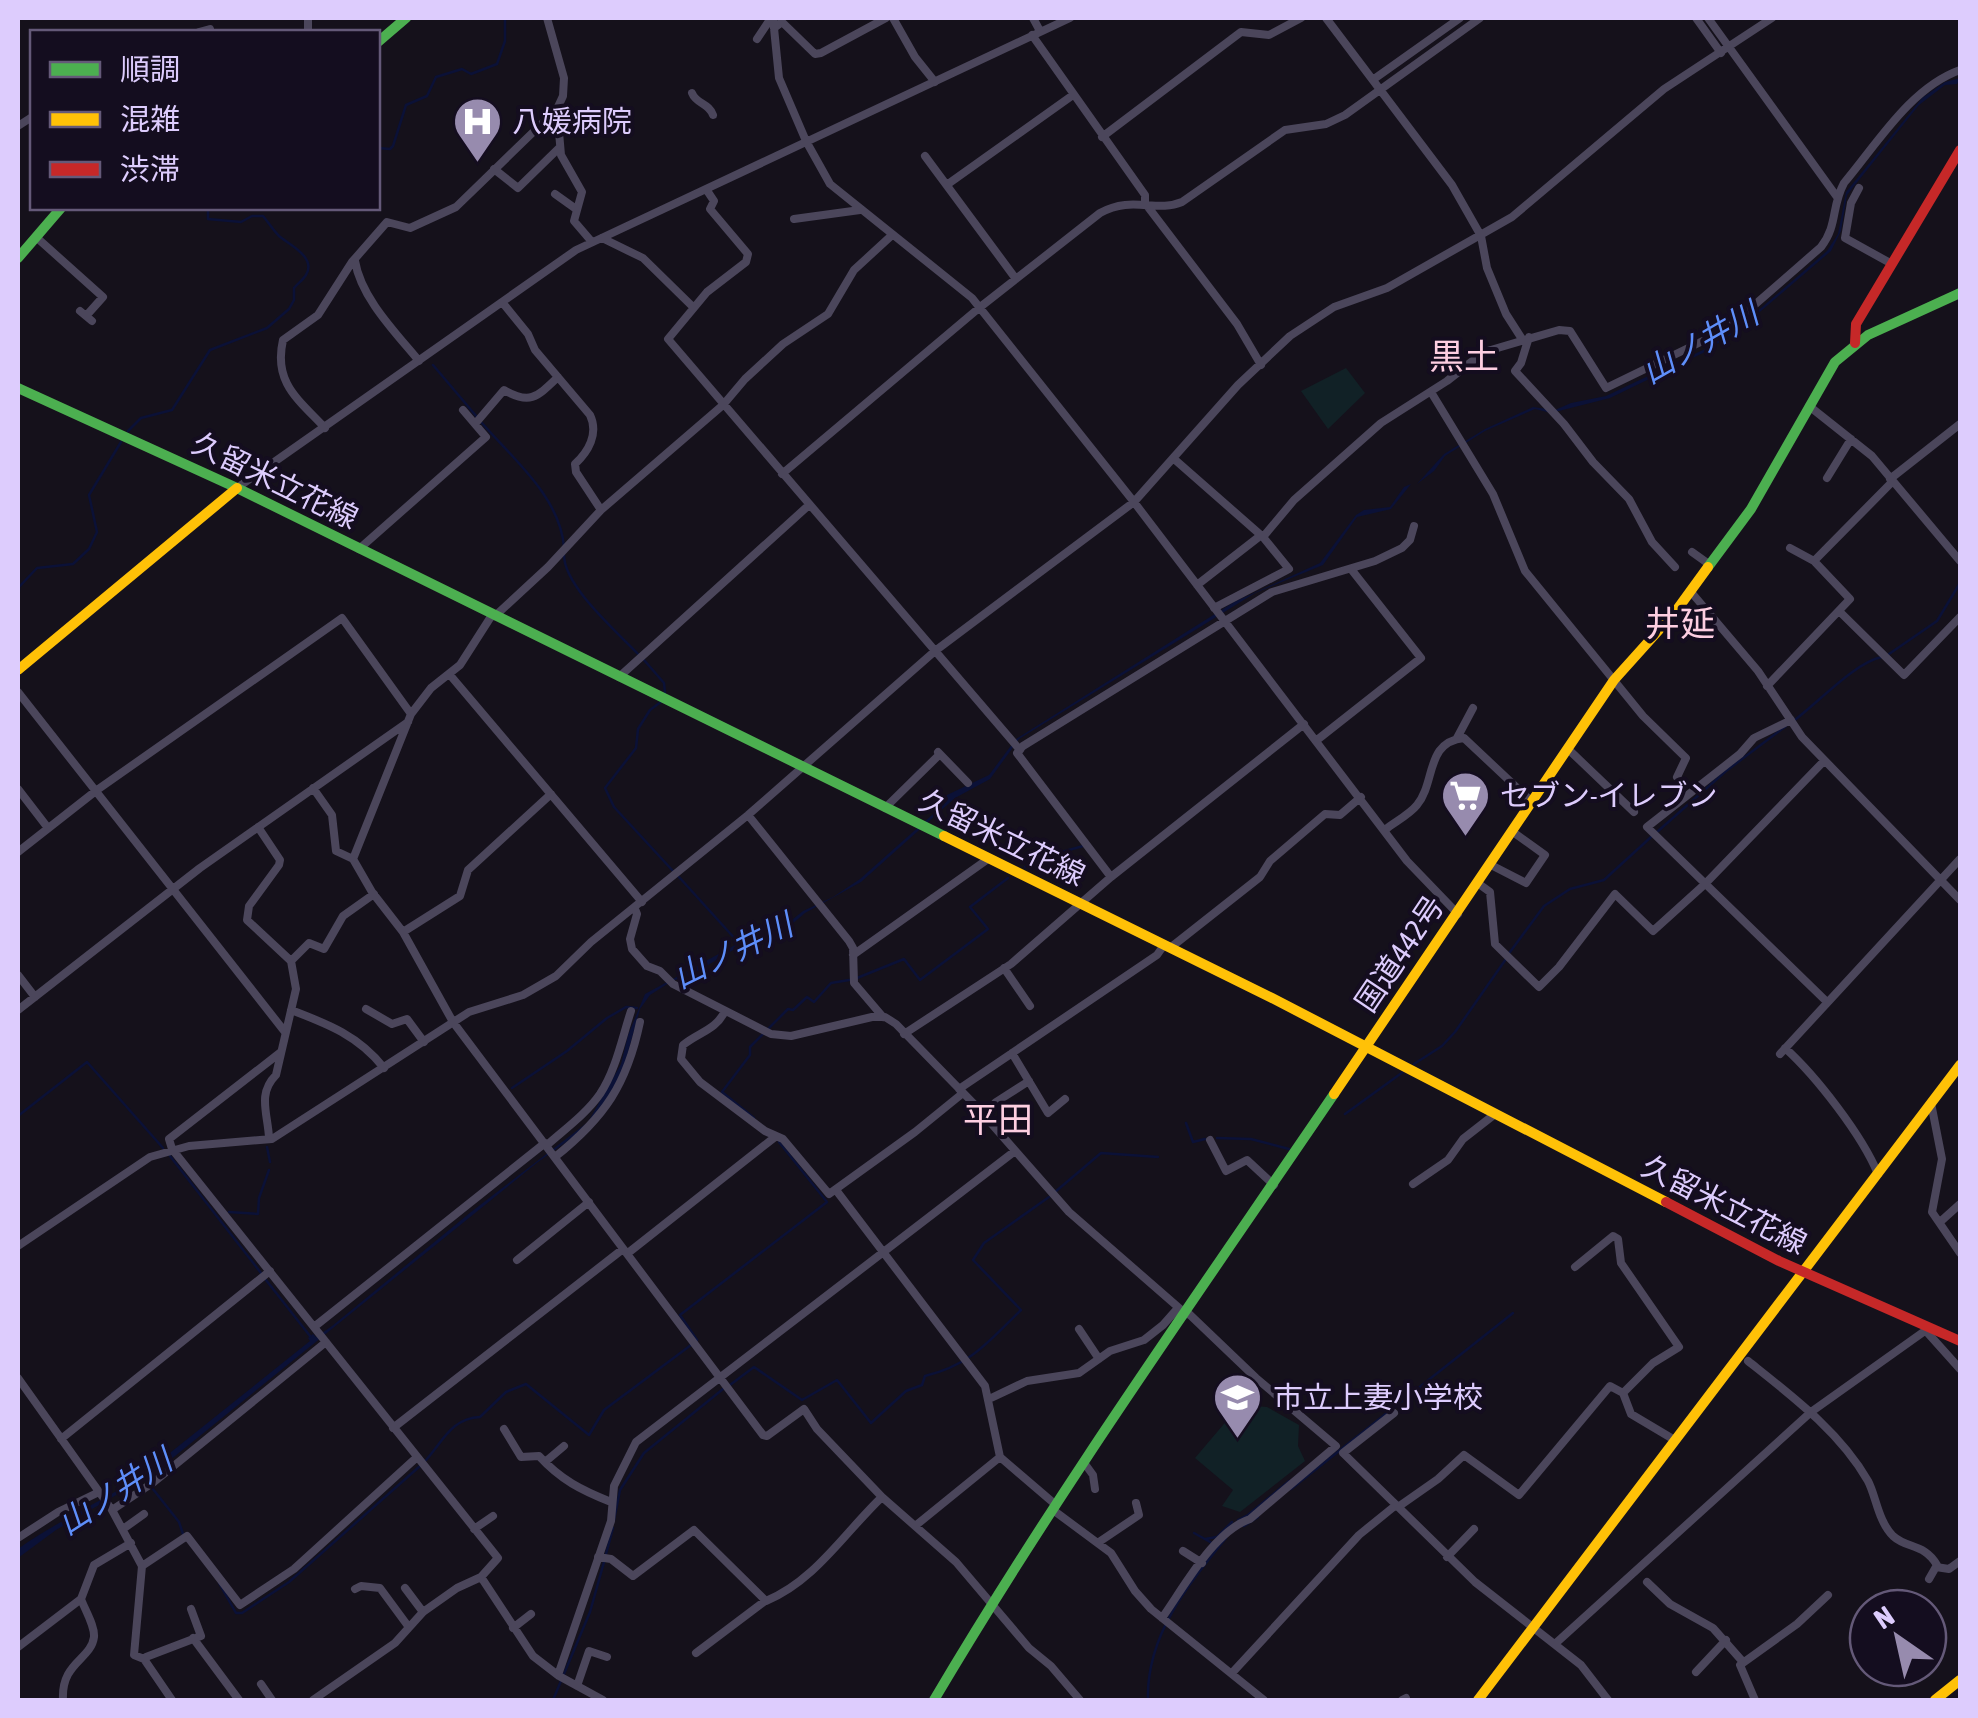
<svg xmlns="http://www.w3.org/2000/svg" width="1978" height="1718" viewBox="0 0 1978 1718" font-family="'Asap Condensed','Noto Sans JP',sans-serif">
  <rect width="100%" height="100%" fill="#15111b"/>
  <path fill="#112126" d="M1346,368L1365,393L1328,429L1301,391Z
    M1240,1405L1267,1407L1299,1425L1298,1446L1305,1461L1240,1512L1222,1506L1233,1490L1195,1458Z"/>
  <path fill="#0b1137" d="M1960,78L1957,84L1945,85L1919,105L1847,195L1841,231L1831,251L1740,329L1703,353L1610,398L1551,413L1535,409L1485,431L1445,456L1434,471L1417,484L1444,454L1485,429L1533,407L1555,410L1571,403L1606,396L1705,349L1739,327L1827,251L1838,234L1846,192L1922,98L1945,82Z
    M1411,484L1391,509L1357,517L1323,565L1255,593L1019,739L990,779L955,798L861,882L805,913L784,931L764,939L750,940L693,974L672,981L650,995L640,1009L624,1067L607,1104L579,1133L538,1162L154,1473L56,1530L18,1558V1549C57,1521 101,1502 141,1476L310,1341L308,1338L313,1334L316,1337L332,1326L471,1212L588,1122L621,1064L628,1035L645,994L737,944L738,940L740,942L782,928L803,911L833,897L860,879L932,815L947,795L989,775L1016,739L1234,602L1320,563L1356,515L1364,510L1390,507L1404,487Z"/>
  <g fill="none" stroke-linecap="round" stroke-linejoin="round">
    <path stroke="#0b1137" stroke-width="2.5" d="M378,148L390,149L393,146L406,105L427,96L436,77L462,69L471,74L497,64L505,41V18
      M433,365L477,417
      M482,423C513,459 560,497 564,547
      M128,431L141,418L172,410L210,350L267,328L289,309L294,300V288C298,283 303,280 306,275C317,257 288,244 279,236C273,230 268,222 263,216H252L241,222L208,219V208
      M564,555C564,586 616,631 638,654
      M18,611L19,587L37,568L73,564L89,549L97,532L89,495L121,442
      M1889,654L1937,621L1960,583
      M644,660L664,683L665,693
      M662,701L650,710L638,729L636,748L605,788L614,807L673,871
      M1792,722C1817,704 1855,662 1882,657
      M1657,832L1726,771L1786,726
      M1025,867L1044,857L1083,846
      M679,877L737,941
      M1510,952L1544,906L1570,889L1604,880L1651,837
      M857,978L904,959L920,980L988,929L970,907L1008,878
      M1414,1064L1442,1046L1455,1032L1506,959
      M512,1088L567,1051L607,1018L626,1007L637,1008
      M1345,1114L1403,1072
      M18,1116L87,1062L163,1148
      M754,1118L722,1092L750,1055V1047L788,1009L793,1010L807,997L814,1002L831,983L849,980
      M1186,1123L1193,1142L1205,1139
      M1217,1138L1251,1139L1289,1149
      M267,1147L270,1162
      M170,1156L261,1273
      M1055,1192L1101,1153L1158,1157
      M229,1212L258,1214L259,1198L269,1170
      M266,1280L310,1336
      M697,1340L680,1315L827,1202L779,1142
      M730,1385L754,1367L802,1400L837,1380L871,1423L906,1391L922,1385L925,1376C971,1365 988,1342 1021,1310L973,1260L984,1243L1049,1197
      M426,1460C443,1441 452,1418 480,1417L506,1392L526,1384L589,1435L604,1410L691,1345
      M145,1479L179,1522L184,1537
      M1291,1489L1513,1313
      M614,1520L620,1490L644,1453L723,1389
      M1238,1520L1248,1515L1289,1481
      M1244,1526L1258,1517
      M1194,1533L1212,1543
      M1205,1539L1217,1537L1232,1522
      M606,1554L613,1528
      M219,1583L236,1613H242L289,1582L420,1466
      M553,1700L590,1612L604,1562
      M1148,1700C1146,1636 1187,1586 1226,1538"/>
    <path stroke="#4b465b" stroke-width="8" d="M547,18L564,78L563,96L557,109L561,155L582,192L574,221L592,242
      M773,18L779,78L806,141L830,184L972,298L1134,502L1407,861L1458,914
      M893,18L915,57L935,82
      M1033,18L1040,31
      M1326,18L1452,185L1481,236L1487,268L1506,314L1522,339
      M1696,18L1721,53
      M1708,18L1837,197
      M774,28L782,22L815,54L821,53L886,18
      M199,32L210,29
      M308,32V18
      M1032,35L1145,195V203L1237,324L1261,365
      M757,39L771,18
      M1374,79L1460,18
      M692,93C696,104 709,103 713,115
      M18,126L32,117
      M1102,137L1241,32L1269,35L1301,18
      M925,156L1016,279
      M494,169L518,188L559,148
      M948,184L1073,95
      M1859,188L1851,203L1845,238L1892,264
      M706,189L714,201L710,209L748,254L746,262L707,292L668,339L1020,750
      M555,194L576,209
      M794,219L860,210
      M36,237L103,297L86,316
      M602,238L643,258L693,307
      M355,261C361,298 396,333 419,361
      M502,302L528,334L535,350L590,415C599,434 588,452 575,464L576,472L601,510
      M80,311L92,321
      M1529,337L1521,363L1515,371L1564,424L1593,462L1629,499L1652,542L1675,567
      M1431,392L1493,494L1525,571L1643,716L1686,758L1677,777
      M1809,406L1872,456L1960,561
      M475,424L504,390C530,405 537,397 558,377
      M325,428C299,400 273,383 283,340L318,315L352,262L387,222L410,228L456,207L557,109
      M1173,458L1263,537L1289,569L1214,608
      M782,474L979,308L1100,213C1132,195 1156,213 1182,202L1285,130L1326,124L1345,115L1480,18
      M1827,478L1851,439
      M1890,479L1960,424
      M237,488L576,250L1070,18
      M1263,537L1294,500L1381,423L1447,381L1484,352L1559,330L1570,331L1606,388L1713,336L1736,321L1821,247C1838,225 1831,207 1844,183C1877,144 1910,88 1960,70
      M1790,548L1814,561L1892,482
      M359,549L486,437L463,410
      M1692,552L1706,562
      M1197,585L1260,536
      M1691,592L1758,671L1802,737L1960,900
      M1839,611L1904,675L1960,617
      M495,616L548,567L601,510L723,405L745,379L783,344L828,314L854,270L891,236
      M450,675L642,902
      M619,677L809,505
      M1767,686L1850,599L1814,561
      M18,692L285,1032
      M1791,720L1754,738L1740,754L1647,827L1827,1002
      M1457,738L1473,708
      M1317,740L1421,658L1351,569
      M1568,749L1634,812
      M938,752L968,783
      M313,788L332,815L336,851L353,859L372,892L403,932L453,1022L763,1435L767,1436L804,1409L817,1429L882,1497L956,1562L1029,1648L1051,1666L1080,1700
      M18,789L48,828
      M885,808L940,754
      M748,815L849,941L853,948L854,983L883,1017
      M258,827L280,860L279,865L249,906L247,920L291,961L296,989L276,1075C257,1094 268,1114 269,1138
      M1386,829C1395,822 1410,814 1417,805C1436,782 1425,742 1464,738L1531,801
      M18,852L97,790L342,618L411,714
      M353,859L411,714L431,688L460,665L492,615
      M1491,865L1526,883L1545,855L1513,832
      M1111,877L1017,753L1023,746L1272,592L1375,561L1402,548L1410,540L1414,526
      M1479,884L1490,892L1495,944L1539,987L1559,967L1615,894L1653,931L1705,884L1824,761
      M635,909L637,914L630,939L632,949L647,966L660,971L673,984L771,1034L791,1036L872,1017H885L896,1024L976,1106L1069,1212L1186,1314
      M403,932L460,896L468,870L551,794
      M1170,948L1260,877L1270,861L1325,814L1340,815L1361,797
      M853,955L988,859
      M291,961L309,943L324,949L343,916L374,894
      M1004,968L1030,1006
      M18,975L35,997
      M366,1009L392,1024L407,1019L424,1042
      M18,1010L200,868L408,722
      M291,1010C328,1024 359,1036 384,1068
      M725,1011C716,1030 699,1032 683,1045L681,1059L700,1082L765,1131L783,1139L829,1194L915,1132L963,1093
      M904,1034L1011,964L1111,877L1304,724
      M1785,1048C1816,1076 1862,1135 1878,1174
      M281,1052L169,1139L172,1149L498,1558L481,1577L457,1588L423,1612L395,1643L313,1700
      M1012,1053L1048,1113L1065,1099
      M1780,1054L1960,859
      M959,1089L1157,955L1164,945
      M1931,1103L1942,1159L1932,1212L1960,1253
      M984,1115L996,1102L1029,1081
      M1210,1140L1226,1171L1247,1160L1274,1185
      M547,1145C565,1129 586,1114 600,1094C616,1070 622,1038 631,1011
      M555,1157C605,1117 627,1084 640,1022
      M1413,1184L1448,1160L1463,1139L1495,1114
      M836,1190L985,1386L1000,1457L1056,1505
      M1940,1222L1960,1204
      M18,1246L150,1157L189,1146L272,1139L469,1012L523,995L556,976L591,942L748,815L935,651L1134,502L1238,385L1290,336L1334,307L1387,288L1512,217L1664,89L1772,18
      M628,1253L775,1137
      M517,1260L589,1202
      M1575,1267L1613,1236L1618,1239L1621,1263L1679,1347L1653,1363L1623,1393L1631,1414L1673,1439
      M314,1327L545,1143
      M1079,1329L1099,1359
      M1926,1331L1960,1369
      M1748,1361C1792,1396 1840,1432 1868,1481C1876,1496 1878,1521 1893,1536C1907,1549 1924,1543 1937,1565L1929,1579
      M18,1378L112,1510L142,1566L134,1655L144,1659L172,1700
      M989,1399L1027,1381L1079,1373L1110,1351L1144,1340L1163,1325L1178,1308
      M1394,1413L1343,1453L1475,1582L1581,1665L1608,1700
      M393,1428L623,1249
      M504,1429L521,1457L539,1456C561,1480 581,1490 611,1502
      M61,1439L270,1271
      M545,1462L564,1446
      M1085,1464L1093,1475L1095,1489
      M1398,1507L1438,1479L1464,1455L1519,1495L1610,1386L1623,1393
      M112,1510L154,1482L326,1342
      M1053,1510L1111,1553L1135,1591L1151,1609L1264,1700
      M915,1526L1000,1457
      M123,1529L144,1514
      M474,1529L493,1516
      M18,1538L58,1512L99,1492
      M1099,1542L1139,1515L1136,1503
      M1183,1551L1202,1563
      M598,1557L611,1559L633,1576L694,1530L766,1601C815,1581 845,1532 882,1497
      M1447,1557L1474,1529
      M142,1566L187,1536L240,1605L294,1569L416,1458
      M1936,1567L1949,1569L1960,1561
      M481,1577L533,1656L559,1676L603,1700
      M1647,1582L1670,1604L1713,1628L1743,1662
      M405,1588L423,1612
      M355,1589L361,1586L380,1588L408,1626
      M1162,1618C1184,1587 1214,1531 1250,1519L1336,1446L1256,1378L1187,1312
      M513,1628L531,1614
      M193,1638L239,1700
      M1556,1643L1811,1412L1929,1328
      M18,1647L81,1599
      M696,1653L765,1601
      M146,1657L201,1636L191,1609
      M1696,1672L1726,1640
      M1232,1673L1359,1535L1396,1505
      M558,1675L611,1521L614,1486L636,1442L1015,1151
      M261,1684L272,1700
      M577,1686L589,1651L607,1657
      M63,1700C61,1662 91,1660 94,1637C95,1626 85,1610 81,1599L94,1565L131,1543
      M1402,1700L1406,1698
      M1755,1700L1740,1665L1797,1624L1828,1595"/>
    <path stroke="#4caf50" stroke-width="10" d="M378,42L406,18
      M18,258L61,208
      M18,388L237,488L944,836
      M1708,567L1751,509L1835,362L1868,335L1960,293
      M934,1700C1057,1492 1198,1294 1334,1094"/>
    <path stroke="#ffc107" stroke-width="10" d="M18,670L237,488
      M944,836L1272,998L1666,1202
      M1334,1094L1614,680L1676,611L1708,567
      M1478,1700L1960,1065
      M1935,1700L1960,1680"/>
    <path stroke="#c62828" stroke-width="10" d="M1855,343L1856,324L1960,150
      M1666,1202L1779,1261L1960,1341"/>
  </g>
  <defs>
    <symbol id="hospital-pin" viewBox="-11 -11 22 30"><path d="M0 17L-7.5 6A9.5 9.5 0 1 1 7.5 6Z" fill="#978bae" stroke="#140d1f"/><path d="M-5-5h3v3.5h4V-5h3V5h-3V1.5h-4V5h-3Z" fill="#fff"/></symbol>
    <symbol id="supermarket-pin" viewBox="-11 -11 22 30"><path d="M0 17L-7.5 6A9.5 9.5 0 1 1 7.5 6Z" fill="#978bae" stroke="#140d1f"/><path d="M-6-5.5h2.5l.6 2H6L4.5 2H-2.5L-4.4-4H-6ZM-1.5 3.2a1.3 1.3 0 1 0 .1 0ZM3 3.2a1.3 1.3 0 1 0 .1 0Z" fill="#fff"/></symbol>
    <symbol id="school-pin" viewBox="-11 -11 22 30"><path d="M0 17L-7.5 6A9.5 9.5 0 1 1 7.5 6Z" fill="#978bae" stroke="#140d1f"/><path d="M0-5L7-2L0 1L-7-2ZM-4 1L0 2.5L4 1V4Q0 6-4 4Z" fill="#fff"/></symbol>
  </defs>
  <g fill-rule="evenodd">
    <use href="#hospital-pin" x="450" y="94" width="55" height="75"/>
    <use href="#supermarket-pin" x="1438" y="768" width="55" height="75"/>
    <use href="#school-pin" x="1210" y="1370" width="55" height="75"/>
  </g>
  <g text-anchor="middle" stroke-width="8" stroke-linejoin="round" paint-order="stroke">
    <g font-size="30" fill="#ddccfd" stroke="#140d1f" text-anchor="start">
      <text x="512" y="132">八媛病院</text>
      <text x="1500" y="806">セブン-イレブン</text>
      <text x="1273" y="1408">市立上妻小学校</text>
    </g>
    <g font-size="30" fill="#ddccfd" stroke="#140d1f">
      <text transform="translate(275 481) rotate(26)" y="10">久留米立花線</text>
      <text transform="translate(1002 838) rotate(26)" y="10">久留米立花線</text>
      <text transform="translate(1400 954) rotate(-56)" y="10">国道442号</text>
      <text transform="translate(1724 1205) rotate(27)" y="10">久留米立花線</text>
    </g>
    <g font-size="32" font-style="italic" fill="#5e8efa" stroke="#140d1f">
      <text transform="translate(1700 343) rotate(-30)" y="11">山ノ井川</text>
      <text transform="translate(733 951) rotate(-26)" y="11">山ノ井川</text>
      <text transform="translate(115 1492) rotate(-33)" y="11">山ノ井川</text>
    </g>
    <g font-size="35" fill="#fdcee1" stroke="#140d1f">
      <text x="1464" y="369">黒土</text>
      <text x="1680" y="636">井延</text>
      <text x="998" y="1132">平田</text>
    </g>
  </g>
  <rect width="1978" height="1718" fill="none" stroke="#ddccfd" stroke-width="40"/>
  <rect x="30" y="30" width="350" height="180" fill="#140d1f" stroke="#645978" stroke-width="2.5"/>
  <rect x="50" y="62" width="50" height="15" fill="#4caf50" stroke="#645978" stroke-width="2.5"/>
  <text x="120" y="80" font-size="30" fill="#ddccfd">順調</text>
  <rect x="50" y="112" width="50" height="15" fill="#ffc107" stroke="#645978" stroke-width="2.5"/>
  <text x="120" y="130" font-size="30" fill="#ddccfd">混雑</text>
  <rect x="50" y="162" width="50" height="15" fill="#c62828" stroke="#645978" stroke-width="2.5"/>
  <text x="120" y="180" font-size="30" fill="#ddccfd">渋滞</text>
  <g transform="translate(1898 1638) rotate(326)"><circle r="48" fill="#140d1f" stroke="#645978" stroke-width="2.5"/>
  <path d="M0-8L18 38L0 25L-18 38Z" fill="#978bae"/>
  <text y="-15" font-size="28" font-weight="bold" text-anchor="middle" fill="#ddccfd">N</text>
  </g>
</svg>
